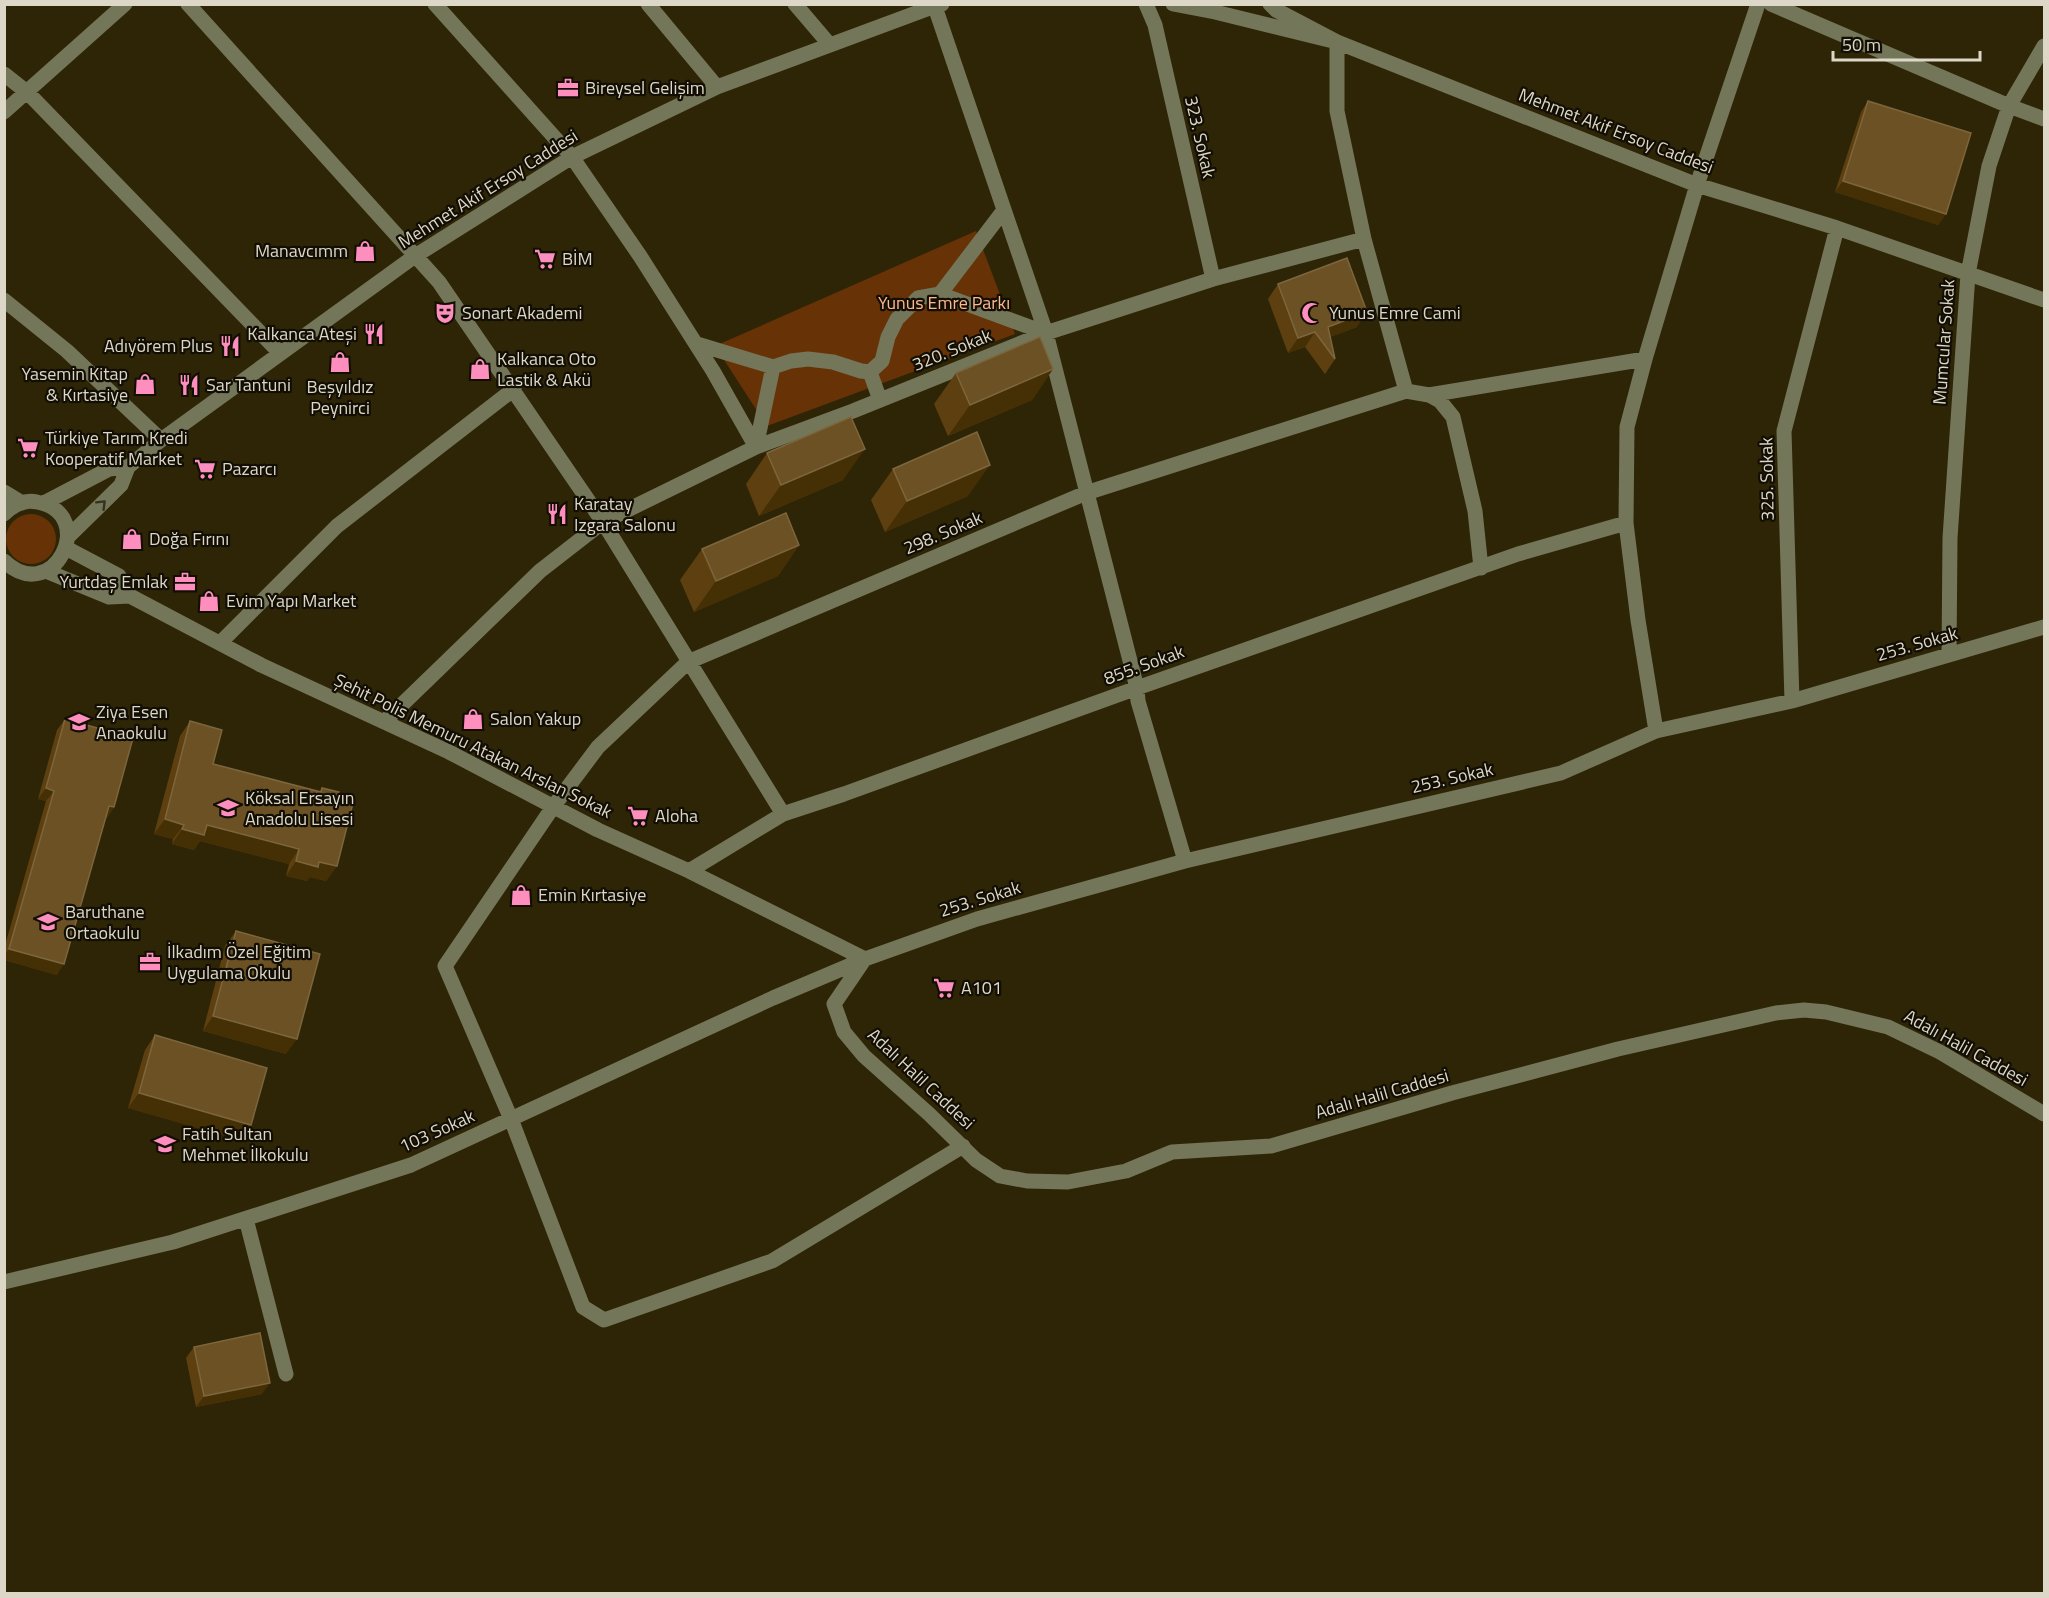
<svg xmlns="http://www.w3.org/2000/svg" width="2049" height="1598" viewBox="0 0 2049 1598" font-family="'Titillium Web',sans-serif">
  <rect width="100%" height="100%" fill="#2e2507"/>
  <path fill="#683207" d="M976,231L1015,334L767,426L715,346Z
    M6 539a25 25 0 1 1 50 0a25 25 0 1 1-50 0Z"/>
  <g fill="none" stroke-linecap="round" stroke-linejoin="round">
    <path stroke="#747659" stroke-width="15" d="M188,4L439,282L603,522L783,814
      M435,4L572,157L640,256L713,371L756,447
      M648,4L717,87
      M795,4L830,45
      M934,4L1046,333L1137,688L1138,701L1185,861
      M1146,4L1155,25L1213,279
      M1173,4L1215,12L1337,42L1697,185L1837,228L2044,300
      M1270,4L1276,10L1337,42V111L1364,239L1406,391L1429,395L1440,401L1453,417L1475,511L1481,568
      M1771,4L2009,106L2044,119
      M4,74L28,93L280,353
      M4,112L125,4
      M940,294L1004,210
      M4,300L67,351L161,440
      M697,344L773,367L791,361L808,359L833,362L861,371L870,372L882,361L888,337L897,319L918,298L940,294L1046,333
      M870,372L880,400
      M1429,395L1645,359
      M756,447L773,367
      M4,492L22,503
      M44,503L109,469L128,467
      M4,514C13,505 25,499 37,502C100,514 53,608 4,561
      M68,537L121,485L128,467L161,440L415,256L572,157L717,87L935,6L942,4
      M66,548L119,576L130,596
      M46,571L109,597L130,596
      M130,596L261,665L449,752L598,830L689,871L865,959
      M220,643L337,526L514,389
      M1949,655L1950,538L1968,274L1989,166L2009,106L2044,46
      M1792,701L1784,431L1837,228
      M384,722L540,571L603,522L756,447L853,411L1046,333L1213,279L1364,239
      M1656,731L1638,620L1626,523L1627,427L1645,359L1697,185L1758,4
      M689,871L783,814L844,794L1137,688L1518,554L1626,523
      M864,960L834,1004L844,1032L864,1056L929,1114L976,1160L1000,1176L1027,1181L1068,1182L1126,1171L1172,1152L1271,1146L1452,1093L1618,1049L1776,1013L1804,1010L1826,1012L1888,1027L1940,1052L2044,1114
      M963,1146L772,1261L604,1320L583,1307L511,1119L445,966L553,807L598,747L688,662L1086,493L1406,391
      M246,1219L286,1374
      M4,1282L173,1242L411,1165L773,998L865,959L977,919L1185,861L1561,773L1656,731L1792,701L2044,627"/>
  </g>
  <path fill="#5e4010" d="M1868,101L1946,214L1938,225L1835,192L1861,112Z
    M1278,284L1357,327L1330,337L1335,359L1325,374L1305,347L1288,353L1268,299Z
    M1053,369L1032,400L948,436L934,404L956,373Z
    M767,453L843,480L759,516L746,484Z
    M893,469L968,496L885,532L871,500Z
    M799,545L778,576L694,612L680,580L702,549Z
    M65,719L114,807L107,818H106L57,975L4,960V949L46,801L38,799L57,730Z
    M190,721L213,764L319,792L322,788L337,798V866L326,881L310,877L307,881L286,876L289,864L200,841L194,850L172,844L173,839L154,834L180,736Z
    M236,931L286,1054L203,1031L225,946Z
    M155,1035L240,1140L128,1108L145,1050Z
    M194,1347L262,1394L196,1407L186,1358Z"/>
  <path fill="#452f04" d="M1843,181L1946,214L1938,225L1835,192Z
    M1367,312L1357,327L1321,340L1328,327Z
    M1315,332L1305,347L1288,353L1298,338Z
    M1053,369L1032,400L948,436L970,405Z
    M865,449L843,480L759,516L781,485Z
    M990,465L968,496L885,532L907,501Z
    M799,545L778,576L694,612L716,581Z
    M46,788L54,791L46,801L38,799Z
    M109,806L114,807L107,818L102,816Z
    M165,819L184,825L173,839L154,834Z
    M207,825L299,849L289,864L200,841L194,850L172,844L182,829Z
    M296,861L319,862L337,866L326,881L310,877L307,881L286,876Z
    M9,949L64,964L57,975L4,960V955Z
    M213,1016L297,1039L286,1054L203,1031Z
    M139,1093L251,1125L240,1140L128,1108Z
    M270,1383L262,1394L196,1407L204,1396Z"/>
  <path fill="#6b5123" stroke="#7d663d" stroke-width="1.5" d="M1868,101L1971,133L1946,214L1843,181Z
    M1347,258L1367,312L1328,327L1335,359L1315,332L1298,338L1278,284Z
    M1040,337L1053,369L970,405L956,373Z
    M851,417L865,449L781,485L767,453Z
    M977,432L990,465L907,501L893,469Z
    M786,513L799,545L716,581L702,549Z
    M65,719L133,738L114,807L109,806L64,964L9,949L54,791L46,788Z
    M190,721L222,730L213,764L321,792L322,788L339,792L337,798L353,803L337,866L319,862L318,867L296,861L299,849L207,825L204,835L182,829L184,825L165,819Z
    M236,931L320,954L297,1039L213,1016Z
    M155,1035L267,1068L251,1125L139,1093Z
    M260,1333L270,1383L204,1396L194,1347Z"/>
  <defs><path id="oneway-chevron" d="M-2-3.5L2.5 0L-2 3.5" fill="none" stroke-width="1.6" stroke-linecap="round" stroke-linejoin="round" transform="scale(1.5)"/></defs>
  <use stroke="#343222" href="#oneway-chevron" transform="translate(102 504) rotate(-45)"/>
  <defs>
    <symbol id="office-bare" viewBox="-9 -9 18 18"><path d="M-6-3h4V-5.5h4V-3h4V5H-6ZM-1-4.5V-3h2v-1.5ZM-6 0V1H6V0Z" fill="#fd8ebe" stroke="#120e04" stroke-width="2.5" paint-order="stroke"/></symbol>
    <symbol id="shop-bare" viewBox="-9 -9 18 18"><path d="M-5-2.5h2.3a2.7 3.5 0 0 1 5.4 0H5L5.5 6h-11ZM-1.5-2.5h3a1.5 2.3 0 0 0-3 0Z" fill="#fd8ebe" stroke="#120e04" stroke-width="2.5" paint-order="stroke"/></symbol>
    <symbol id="supermarket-bare" viewBox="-9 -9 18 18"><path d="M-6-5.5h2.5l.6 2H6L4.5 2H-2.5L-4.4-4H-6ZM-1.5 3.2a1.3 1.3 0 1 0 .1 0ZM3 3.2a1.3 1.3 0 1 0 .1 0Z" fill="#fd8ebe" stroke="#120e04" stroke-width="2.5" paint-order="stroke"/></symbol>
    <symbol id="theatre-bare" viewBox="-9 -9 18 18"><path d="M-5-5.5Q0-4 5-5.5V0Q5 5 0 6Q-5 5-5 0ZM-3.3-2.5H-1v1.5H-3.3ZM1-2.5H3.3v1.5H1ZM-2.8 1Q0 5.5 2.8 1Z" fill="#fd8ebe" stroke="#120e04" stroke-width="2.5" paint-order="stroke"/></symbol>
    <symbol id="mosque-bare" viewBox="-9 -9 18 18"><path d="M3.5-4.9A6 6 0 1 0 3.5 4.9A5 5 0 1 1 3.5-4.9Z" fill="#fd8ebe" stroke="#120e04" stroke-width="2.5" paint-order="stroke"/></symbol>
    <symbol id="restaurant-bare" viewBox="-9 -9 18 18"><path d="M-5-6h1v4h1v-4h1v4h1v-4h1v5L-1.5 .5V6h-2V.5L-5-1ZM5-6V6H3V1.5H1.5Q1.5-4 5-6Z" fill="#fd8ebe" stroke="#120e04" stroke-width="2.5" paint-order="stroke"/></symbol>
    <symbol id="school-bare" viewBox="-9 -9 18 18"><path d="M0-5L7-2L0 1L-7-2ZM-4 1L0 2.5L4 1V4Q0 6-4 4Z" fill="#fd8ebe" stroke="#120e04" stroke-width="2.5" paint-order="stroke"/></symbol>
  </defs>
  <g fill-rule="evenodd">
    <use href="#office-bare" x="553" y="73" width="30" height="30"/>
    <use href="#shop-bare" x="350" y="236" width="30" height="30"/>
    <use href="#supermarket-bare" x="530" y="244" width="30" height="30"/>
    <use href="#theatre-bare" x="430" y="298" width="30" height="30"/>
    <use href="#mosque-bare" x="1297" y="298" width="30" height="30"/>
    <use href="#restaurant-bare" x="359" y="319" width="30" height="30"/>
    <use href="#restaurant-bare" x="215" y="331" width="30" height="30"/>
    <use href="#shop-bare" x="325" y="347" width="30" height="30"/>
    <use href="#shop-bare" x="465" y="354" width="30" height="30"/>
    <use href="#shop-bare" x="130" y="369" width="30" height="30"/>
    <use href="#restaurant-bare" x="174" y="370" width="30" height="30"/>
    <use href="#supermarket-bare" x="13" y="433" width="30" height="30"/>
    <use href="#supermarket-bare" x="190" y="454" width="30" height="30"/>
    <use href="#restaurant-bare" x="542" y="499" width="30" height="30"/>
    <use href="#shop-bare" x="117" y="524" width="30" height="30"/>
    <use href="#office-bare" x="170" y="567" width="30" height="30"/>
    <use href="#shop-bare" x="194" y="586" width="30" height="30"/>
    <use href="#shop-bare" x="458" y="704" width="30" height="30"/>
    <use href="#school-bare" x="64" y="707" width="30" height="30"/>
    <use href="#school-bare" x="213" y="793" width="30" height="30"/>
    <use href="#supermarket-bare" x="623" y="801" width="30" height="30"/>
    <use href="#shop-bare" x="506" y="880" width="30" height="30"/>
    <use href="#school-bare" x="33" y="907" width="30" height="30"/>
    <use href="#office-bare" x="135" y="947" width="30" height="30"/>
    <use href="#supermarket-bare" x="929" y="973" width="30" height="30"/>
    <use href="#school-bare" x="150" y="1129" width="30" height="30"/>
  </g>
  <g text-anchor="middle" stroke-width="4.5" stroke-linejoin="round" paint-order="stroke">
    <g font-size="18" fill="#dcd7c7" stroke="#120e04" text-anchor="start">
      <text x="585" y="94">Bireysel Gelişim</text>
      <text x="348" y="257" text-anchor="end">Manavcımm</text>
      <text x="562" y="265">BİM</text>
      <text x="462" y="319">Sonart Akademi</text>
      <text x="1329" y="319">Yunus Emre Cami</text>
      <text x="357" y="340" text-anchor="end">Kalkanca Ateşi</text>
      <text x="213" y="352" text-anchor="end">Adıyörem Plus</text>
      <text x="497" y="365">Kalkanca Oto<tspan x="497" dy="21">Lastik &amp; Akü</tspan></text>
      <text x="128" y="380" text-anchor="end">Yasemin Kitap<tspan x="128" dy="21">&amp; Kırtasiye</tspan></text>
      <text x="206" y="391">Sar Tantuni</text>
      <text x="340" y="393" text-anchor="middle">Beşyıldız<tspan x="340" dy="21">Peynirci</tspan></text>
      <text x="45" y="444">Türkiye Tarım Kredi<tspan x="45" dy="21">Kooperatif Market</tspan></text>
      <text x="222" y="475">Pazarcı</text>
      <text x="574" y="510">Karatay<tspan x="574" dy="21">Izgara Salonu</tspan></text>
      <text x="149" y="545">Doğa Fırını</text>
      <text x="168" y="588" text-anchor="end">Yurtdaş Emlak</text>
      <text x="226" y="607">Evim Yapı Market</text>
      <text x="96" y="718">Ziya Esen<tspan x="96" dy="21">Anaokulu</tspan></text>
      <text x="490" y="725">Salon Yakup</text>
      <text x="245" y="804">Köksal Ersayın<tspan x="245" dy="21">Anadolu Lisesi</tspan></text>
      <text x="655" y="822">Aloha</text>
      <text x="538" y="901">Emin Kırtasiye</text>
      <text x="65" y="918">Baruthane<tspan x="65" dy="21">Ortaokulu</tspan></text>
      <text x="167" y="958">İlkadım Özel Eğitim<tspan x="167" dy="21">Uygulama Okulu</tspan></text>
      <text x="961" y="994">A101</text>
      <text x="182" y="1140">Fatih Sultan<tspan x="182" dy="21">Mehmet İlkokulu</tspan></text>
    </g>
    <g font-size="18" fill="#dcd7c7" stroke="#120e04">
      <text transform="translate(1616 131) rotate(21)" y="6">Mehmet Akif Ersoy Caddesi</text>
      <text transform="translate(1200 137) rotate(77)" y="6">323. Sokak</text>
      <text transform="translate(488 189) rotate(-32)" y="6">Mehmet Akif Ersoy Caddesi</text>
      <text transform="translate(1944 342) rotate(-86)" y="6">Mumcular Sokak</text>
      <text transform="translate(952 350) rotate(-22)" y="6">320. Sokak</text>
      <text transform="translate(1767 479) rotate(-91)" y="6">325. Sokak</text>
      <text transform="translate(943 533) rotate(-23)" y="6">298. Sokak</text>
      <text transform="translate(1917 644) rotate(-16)" y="6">253. Sokak</text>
      <text transform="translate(1144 665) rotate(-20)" y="6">855. Sokak</text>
      <text transform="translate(473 746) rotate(26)" y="6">Şehit Polis Memuru Atakan Arslan Sokak</text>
      <text transform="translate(1452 778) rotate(-13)" y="6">253. Sokak</text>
      <text transform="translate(980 899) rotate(-17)" y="6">253. Sokak</text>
      <text transform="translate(1966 1048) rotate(29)" y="6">Adalı Halil Caddesi</text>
      <text transform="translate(921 1079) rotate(43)" y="6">Adalı Halil Caddesi</text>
      <text transform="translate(1382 1094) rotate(-16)" y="6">Adalı Halil Caddesi</text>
      <text transform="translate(437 1131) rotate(-24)" y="6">103 Sokak</text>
    </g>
    <g font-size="18" fill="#feb88d" stroke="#120e04">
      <text x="944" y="309">Yunus Emre Parkı</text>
    </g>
  </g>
  <rect width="2049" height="1598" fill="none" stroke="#dcd7c7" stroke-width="12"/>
  <path d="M1833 51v9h147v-9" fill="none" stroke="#dcd7c7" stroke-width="3"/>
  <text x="1842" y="51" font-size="18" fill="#dcd7c7" stroke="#120e04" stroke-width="4.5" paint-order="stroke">50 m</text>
</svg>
